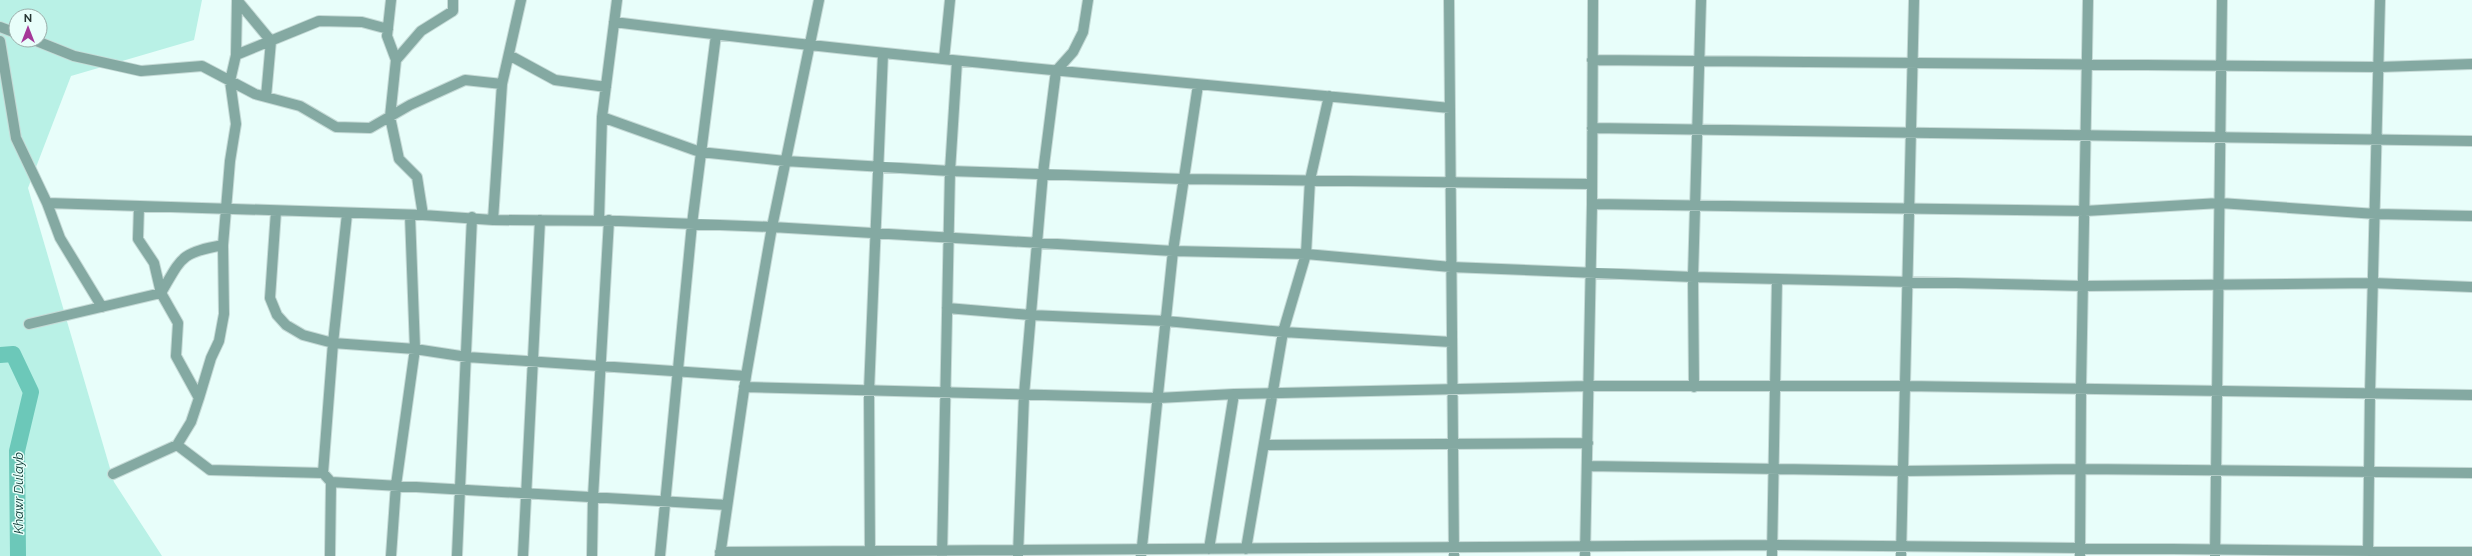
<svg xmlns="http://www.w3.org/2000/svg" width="2472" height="556" viewBox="0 0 2472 556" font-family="Raleway,sans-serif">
  <rect width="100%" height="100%" fill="#e8fefa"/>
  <path fill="#b9f1e6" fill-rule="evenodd" d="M0,0H202L194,40L71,76L28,188L114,482L162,556H0ZM16,16H40V40H16Z"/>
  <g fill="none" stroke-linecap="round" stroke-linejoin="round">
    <path stroke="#6cc8b9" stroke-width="16" d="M0,355L13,354L31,392L17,451L18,556"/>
    <defs>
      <path id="street" d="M237,0L271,41L266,97
        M391,0L387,36L396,60L390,117L399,159L417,177L423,215
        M1449,0L1454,556
        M614,22C892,57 1171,81 1450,108
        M0,27L16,33
        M34,40L74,56L141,71L202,66L255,94L300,106L336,127L370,128L410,105L465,80L502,84
        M0,41L16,138L47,203L60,238L102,307
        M236,55L319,21L362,22L388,29
        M509,55L555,80L606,87
        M944,59L950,0
        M396,60L421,31L453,11V0
        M1592,60L2379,67L2472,64
        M602,117L700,152L785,161L950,171L1183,179L1592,184
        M1592,128L2472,141
        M47,203L423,215L493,220L619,221L772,227L1173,251L1306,254L1451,267L1693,277L2084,286L2373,283L2472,287
        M1592,204L2085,211L2220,203L2376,214L2472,216
        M139,206L138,239L154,263L161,293L178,323L176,356L199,398L191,422L177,445
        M276,211L270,298L277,315L286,325L303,335L333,343L415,349L467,357L746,376
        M493,220L502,84L521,0
        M599,220L602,117L617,0
        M947,308L1030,315L1166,321L1283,332L1451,342
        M29,324L161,293C182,257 180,253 223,245
        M744,387L1158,398L1234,394L1588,386H1905L2472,395
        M1694,387L1693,277L1701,0
        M199,398L211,358L219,341L224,314L223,245L230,161L236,124L230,81L236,55L237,1
        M1264,445L1588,443
        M1587,466L1903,471L2081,469L2472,473
        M323,473L333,343L347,214
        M113,474L177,445L210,470L323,473L331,482L727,505
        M1209,549L1234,394
        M1246,549L1283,332L1306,254L1310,180L1329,96
        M720,552L1772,545L2472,552
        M330,556L331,482
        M391,556L396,485L415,349L410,215
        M457,556L472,217
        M523,556L540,220
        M592,556L593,497L609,220
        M660,556L692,224L716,35
        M720,556L746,376L772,227L819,0
        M870,556L869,391L883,53
        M942,556L950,171L957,61
        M1018,556L1024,395L1043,173L1056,71L1073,52L1083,32L1088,0
        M1141,556L1173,251L1198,85
        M1585,556L1592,204L1593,0
        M1772,556L1777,279
        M1901,556L1914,0
        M2080,556L2081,389L2088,0
        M2215,556L2222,0
        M2368,556L2370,393L2380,0"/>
    </defs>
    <use href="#street" stroke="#c5dad6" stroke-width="12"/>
    <use href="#street" stroke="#84a9a2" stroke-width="10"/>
  </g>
  <g text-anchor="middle" stroke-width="3" stroke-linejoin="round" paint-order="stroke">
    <g font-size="13" font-style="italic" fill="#0a3731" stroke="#e8fefa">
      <text transform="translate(18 493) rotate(-90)" y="5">Khawr Dulayb</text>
    </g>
  </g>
  <g transform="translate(28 28)"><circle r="19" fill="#e8fefa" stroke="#9baeaa"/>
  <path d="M0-3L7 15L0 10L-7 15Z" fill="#a43898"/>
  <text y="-6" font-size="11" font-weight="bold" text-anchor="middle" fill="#273533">N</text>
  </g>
</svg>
